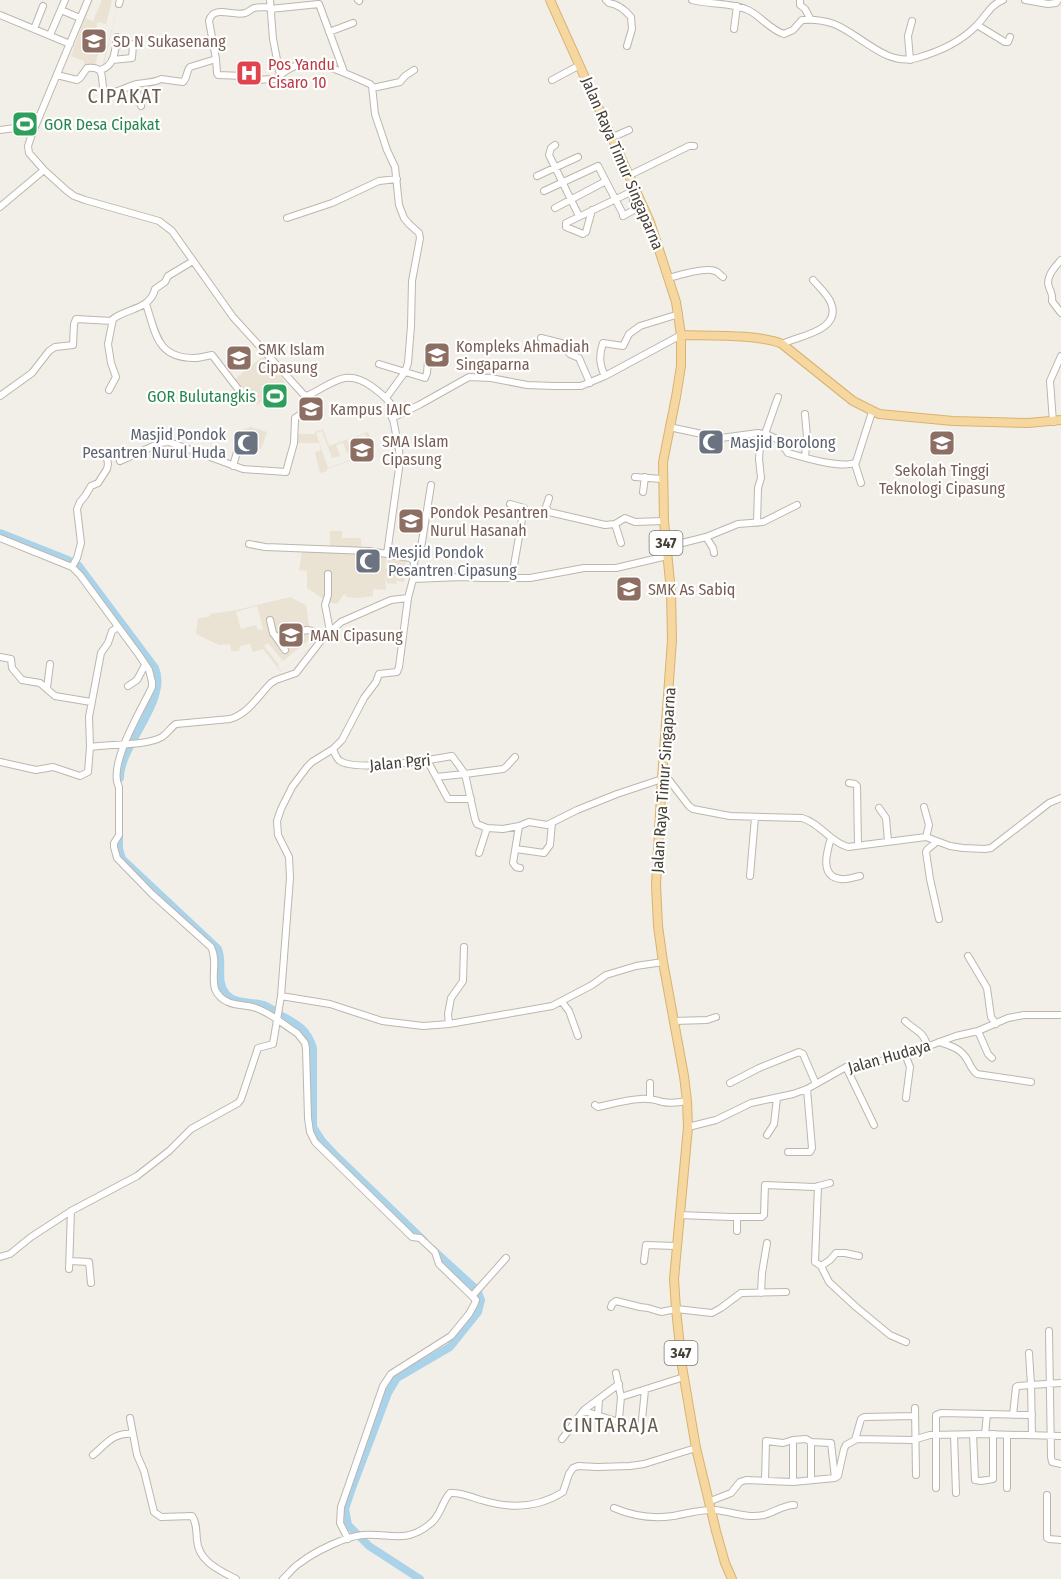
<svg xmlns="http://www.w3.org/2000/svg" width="1061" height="1579" viewBox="0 0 1061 1579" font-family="'Fira Sans Condensed',sans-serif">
  <rect width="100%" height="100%" fill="#f2efe8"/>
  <path fill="#eae2d3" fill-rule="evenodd" d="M91,0H93L86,18L93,21L102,0H112L106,24L98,22L96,28L104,30L95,66L102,68L119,0L103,69L84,64V61L71,56Z
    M263,356L285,382L257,405L235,379Z
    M251,427L267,432L261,449L251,445L246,452L237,446L240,437L238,431Z
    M323,429L329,446L368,432L375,452L327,469V471L320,473L315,452L321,450L319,443H297V434H315V432ZM322,431L332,458L340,456L336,445L343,443L347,453L351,451L347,440L354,438L357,448L361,447L357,437L365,434L369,444L371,443L374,451L328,468L316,433Z
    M330,531H342V538H361V551L385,555L386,562L385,568H387L388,556L406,559L404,582L397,581L396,584L387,583L385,575L386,590L373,589V596L358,598L347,597L344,594L337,604L328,602L307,588V571L299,570L302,551L330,550Z
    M290,597L306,605L309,626L319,641L281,672L263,649L253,652L250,644L240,646L239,651H231L230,644L219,645L196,634L198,618L209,617L210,614L237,610ZM257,606L263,629L258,630L256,625L241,629L236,612ZM314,636L318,641L282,671L278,667L279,665L264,646L268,643L283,661Z"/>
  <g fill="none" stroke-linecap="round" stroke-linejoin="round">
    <path stroke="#aad3e9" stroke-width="8" d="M0,533L68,560L78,565L155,668C169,700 120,745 120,778
      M119,832V849L122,859L218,949C224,964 215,980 226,994C235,1005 253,1001 266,1006C271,1008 277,1013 282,1016C298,1025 307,1029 313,1048V1127L322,1141L335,1155L424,1241
      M420,1579L369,1546L348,1525L345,1509L352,1488L388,1393L397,1378L450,1347L478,1312L481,1300L477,1290L432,1249"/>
    <defs>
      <path id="minor" d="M88,0L32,134L28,146L29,153L44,170L66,190L74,196L85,200L159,221L172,231L233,317L305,396L309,395C333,383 346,368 371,386C378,391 385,396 390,403L399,450L400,461L387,554L410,558L414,561L413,579L408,598L399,667L397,672L379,674L376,682L364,698L342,740L333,749L312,762L307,767L292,787L281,809L277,821L278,835L289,857L290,878L281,996
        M270,0L273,39L280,75C288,69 296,64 306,63C323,62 354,77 370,84L372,86L375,114L387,150L395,167L399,205L404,218L409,224L419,233L420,238L412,281L411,326L408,363L405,372L386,398
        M358,0L359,1
        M606,0L609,3C618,4 625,10 631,17L632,29L627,46
        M692,0C710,5 731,2 748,10C761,16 770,30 784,34L793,30L802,20C813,19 823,20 834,24C860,34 886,67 917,58C938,52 961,42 977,25C986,16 990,5 1003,0
        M800,0V5L805,9L811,20
        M1025,0L1048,4L1056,3L1058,0
        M119,4L120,0
        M269,7C265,7 259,7 254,8C251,9 249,12 245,13C234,17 213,4 209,21L216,59L217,73L218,75L244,76L247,79L254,80L275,79L280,75L282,83L289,86
        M270,9L319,4L344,72
        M61,10L80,18
        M0,15L70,44
        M977,25L1005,42H1008L1010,37
        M34,29L43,6
        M734,29L737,6
        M329,32L353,23
        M50,35L65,0
        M112,60L132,58L133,45L132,44L116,45
        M910,60L908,36L912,21
        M100,70C115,66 115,51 117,37
        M57,75L77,80L80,78L87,68C107,66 100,79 104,92C118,94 124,87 137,84C146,82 154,83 161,79L183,82C188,77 186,71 190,67L216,59
        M552,80L580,65
        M135,85L141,106
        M373,88L400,82L405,76L414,70
        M0,130L15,128L32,134
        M613,137L629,130
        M555,145L551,148L549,155L579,216
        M630,175L689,146H694
        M537,176L578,157
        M544,191L598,166L623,214
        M632,191L634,209
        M0,207L44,170
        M555,208L606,181
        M592,210L586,232L583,234L566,227V223L637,189
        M623,216L643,205
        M287,218L332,203L379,181L397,179
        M1061,260C1055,267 1045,277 1049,287C1051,293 1053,294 1052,301L1061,313
        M669,278C679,275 706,267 715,271C717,271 721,276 723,277
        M146,304C156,334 157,358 194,358C200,358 206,356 212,355L238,389
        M541,338L561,343L570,354L579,358L590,383
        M782,344C798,336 842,331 831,303C828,295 819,287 813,280
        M379,364L425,378L427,373L429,348
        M605,376C599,364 599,355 603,343L623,346L629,334L640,326L679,314
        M109,390L116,377L111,363L108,344L113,319C127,308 150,310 155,289L165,282L168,276L193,261
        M0,396L32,373L49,351L55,347L73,345L74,324L76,319L112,321
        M392,418L419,405L469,377L491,378L527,385L554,386H581L605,376L681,335
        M1053,422L1050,381L1061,356
        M669,427L721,438L758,433L768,435L779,440L788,453C802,457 844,470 856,462L872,412
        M765,434L778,397
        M805,457L807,437L805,414
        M120,461L160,443L169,442L243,469L286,472L294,443L295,420V418L307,410L305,396
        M855,464L861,483
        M233,466L237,452
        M635,477L662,479
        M643,492L645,477
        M549,498L546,507L549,512L605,525L615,524L625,518L635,522L664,521
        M510,504L524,508L512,577
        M757,523L758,488L761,478L759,459L761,434
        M615,524L621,543
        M706,537L713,548L714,553
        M0,538L72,567L80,575L139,655L149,670L152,682V687C142,709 107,765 119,787V835L114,843V847L117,858L152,894L211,947C218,961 211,975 215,989C217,995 223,1000 228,1002C237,1006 248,1005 256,1008C271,1013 284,1025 297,1033L305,1043L306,1049L308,1118L310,1132L315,1142L408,1233L412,1237L420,1238L435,1252L439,1264L476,1300L474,1305L469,1314L451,1336L391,1374L383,1386L341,1507L340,1523L348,1539
        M249,544L265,547L369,551L387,554
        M666,547L706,537L738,524L763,522L797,505
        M414,561L418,555L421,548L431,485
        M72,567L77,558L81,543L77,509L80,502L85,496L91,486L98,483L107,469L108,464L106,452
        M328,574V595L325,605L330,631
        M413,579L462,577L481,578H530L584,568H616L667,556
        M270,620L273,633L276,637L307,630L312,631L323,638
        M276,637L285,650
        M0,657L11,659L12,668L22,680L40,683L55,696L91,702
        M128,686L137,680L145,665
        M47,688L50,664
        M90,747C110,744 146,746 162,737C168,733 171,727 176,724L230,719C249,713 258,696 271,683L276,680L296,673L323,638L341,622L391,600L408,598
        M333,749C335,754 336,758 340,761C357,772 431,760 452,756L465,774L503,769L506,767L515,757
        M427,760L448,799H471
        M0,762L36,770L53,767L80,776L88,772L90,747L89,717L101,653L108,643L112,631L118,627
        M436,777L465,774L475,819L477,824L487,828L503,829L519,826L529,822L547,825L577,810L617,794L665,778L669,780L689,806L693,809L730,816L802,818C820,823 830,842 848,847L926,837L950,846L963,848L985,849L991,848L1049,803L1061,798
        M849,783L855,784L857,786L858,845
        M924,807L929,825L926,837
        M879,808L886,818L888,841
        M519,826L513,863L516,867L520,868
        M831,838C827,851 819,877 841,879C847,880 854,877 860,876
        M936,841C935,846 928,846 926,852L930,879L939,919
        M516,849L544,853L550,845L552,823
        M479,853L487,828
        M750,876L755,817
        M968,956L987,988L991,1017L996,1024
        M562,1002L569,1011L578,1036
        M674,1021L707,1020L716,1017
        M905,1021C915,1031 924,1031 927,1046
        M449,1024L448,1014L451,998L463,981L464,947
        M978,1031L988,1054L992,1058
        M939,1042C951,1046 961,1048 968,1061C971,1067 972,1070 977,1074L1031,1082
        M905,1054L910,1067L906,1098
        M846,1067L874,1125
        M650,1083V1098
        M730,1083L759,1068L799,1052L803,1054L816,1084
        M595,1105L598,1107C612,1104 625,1100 640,1099C649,1098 655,1100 663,1102C671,1104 680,1102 687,1101
        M688,1127L716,1120L751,1103L793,1094L807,1089L846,1067L881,1061L907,1054L956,1036L978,1031L1008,1018L1024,1015H1061
        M767,1135L774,1124L777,1098
        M788,1152H810L812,1148L807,1089
        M818,1186L815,1262L821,1266L829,1282L856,1307L890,1335L906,1342
        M679,1215L731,1217H762L764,1215L765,1185L815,1187L830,1183
        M737,1217V1231
        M0,1257L10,1254L31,1237L71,1211L137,1176L169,1151L191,1129L238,1103L241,1099L258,1048L273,1044L281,996L330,1004L382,1021L423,1026L449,1024L552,1006L592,985L606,975L636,966L663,962
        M70,1261L89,1262L91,1283
        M644,1261L646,1245L676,1246
        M821,1266L830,1260L836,1253H845L859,1256
        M69,1269L71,1211
        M761,1293L762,1273L767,1243
        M473,1295L506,1258
        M611,1307L612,1304L616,1301L640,1307L648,1308L661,1312L676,1309L712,1313L721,1308L741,1293L786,1292
        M1049,1331L1051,1457L1052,1462L1061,1464
        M1029,1353L1031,1385L1061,1383
        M616,1373L621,1397
        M915,1408L916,1475
        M584,1411L619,1422
        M1013,1415L1016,1387L1018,1386L1031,1385L1032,1435
        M598,1416L599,1399
        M130,1418L137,1455L144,1471L154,1512L161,1517L192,1516C197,1523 196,1531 197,1540C198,1561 219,1570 236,1579
        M641,1429L645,1390
        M618,1430L621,1397L684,1377
        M973,1434L975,1480L981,1481L993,1479V1434
        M985,1434L987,1414L1032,1415
        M954,1435L956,1493
        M562,1439L584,1410L619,1384
        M793,1440V1482
        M855,1440L861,1419L864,1417L915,1416
        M93,1455C107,1443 114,1432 133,1434
        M811,1480V1442
        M765,1481L766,1441L783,1443L793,1440L806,1439L811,1442L831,1443L835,1478
        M936,1488V1415L941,1413L987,1414
        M1007,1488V1435
        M1047,1495V1538L1049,1539L1061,1540
        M708,1502L731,1493L740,1482L746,1480L793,1482L835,1478L838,1476L844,1449L846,1445L857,1439L913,1440L930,1435L982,1434L1061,1436
        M614,1508C633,1516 653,1519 673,1516C686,1514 700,1509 714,1510C731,1511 746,1519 764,1515C775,1512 783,1505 794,1505
        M283,1579C289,1574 293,1567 300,1563C314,1552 346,1536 363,1535C390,1533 406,1544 430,1524C441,1516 441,1503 450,1493C462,1492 470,1497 481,1500C510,1509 538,1508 563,1492L569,1474L573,1468L578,1466L597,1467L630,1466L644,1464L696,1448"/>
      <path id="major" d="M550,0L650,222L676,302L681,335V366L676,397L663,462L664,521L671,592L672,640L662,778L656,885L658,926L663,962L684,1076L687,1101L688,1127L674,1279L676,1309L682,1366L696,1448L716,1531L725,1563L732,1579
        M681,335C706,336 761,334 782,344L853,401L879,414L953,421L1028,423L1061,420"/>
    </defs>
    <use href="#minor" stroke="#bdb6ac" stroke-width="8"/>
    <use href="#major" stroke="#d8b370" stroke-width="10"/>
    <use href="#minor" stroke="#fff" stroke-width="6"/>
    <use href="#major" stroke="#f5d79f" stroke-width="8"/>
  </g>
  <defs>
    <symbol id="school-square" viewBox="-11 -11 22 22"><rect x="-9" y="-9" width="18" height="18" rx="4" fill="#8d6e63" stroke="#fff"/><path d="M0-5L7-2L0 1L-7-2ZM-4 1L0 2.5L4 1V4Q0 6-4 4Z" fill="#fff"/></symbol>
    <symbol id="hospital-square" viewBox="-11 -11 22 22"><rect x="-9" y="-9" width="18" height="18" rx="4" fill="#e0444e" stroke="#fff"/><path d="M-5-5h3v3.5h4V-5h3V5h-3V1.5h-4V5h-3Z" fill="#fff"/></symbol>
    <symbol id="stadium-square" viewBox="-11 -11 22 22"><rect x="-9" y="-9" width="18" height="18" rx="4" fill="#2e9e5b" stroke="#fff"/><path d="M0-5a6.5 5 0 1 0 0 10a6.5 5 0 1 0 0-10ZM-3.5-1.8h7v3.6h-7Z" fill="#fff"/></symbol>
    <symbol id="university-square" viewBox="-11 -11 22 22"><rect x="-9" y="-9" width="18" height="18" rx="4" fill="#8d6e63" stroke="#fff"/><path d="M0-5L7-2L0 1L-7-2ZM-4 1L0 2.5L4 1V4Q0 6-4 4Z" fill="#fff"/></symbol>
    <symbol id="mosque-square" viewBox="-11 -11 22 22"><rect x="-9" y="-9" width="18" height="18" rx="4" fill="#6b7280" stroke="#fff"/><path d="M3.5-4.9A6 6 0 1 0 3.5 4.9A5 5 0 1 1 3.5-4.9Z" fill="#fff"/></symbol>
  </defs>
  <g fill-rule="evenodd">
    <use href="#school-square" x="79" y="26" width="30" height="30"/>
    <use href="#hospital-square" x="234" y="58" width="30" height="30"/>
    <use href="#stadium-square" x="10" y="109" width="30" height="30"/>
    <use href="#school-square" x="422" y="340" width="30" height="30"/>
    <use href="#school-square" x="224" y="343" width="30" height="30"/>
    <use href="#stadium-square" x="260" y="381" width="30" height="30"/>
    <use href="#university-square" x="296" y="394" width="30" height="30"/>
    <use href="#mosque-square" x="696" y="427" width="30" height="30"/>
    <use href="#mosque-square" x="231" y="428" width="30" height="30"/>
    <use href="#school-square" x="927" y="428" width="30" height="30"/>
    <use href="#school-square" x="347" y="435" width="30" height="30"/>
    <use href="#school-square" x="396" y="506" width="30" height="30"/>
    <use href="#mosque-square" x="353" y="546" width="30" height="30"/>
    <use href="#school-square" x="614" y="574" width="30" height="30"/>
    <use href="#school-square" x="276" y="620" width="30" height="30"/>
  </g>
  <g text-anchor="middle" stroke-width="4.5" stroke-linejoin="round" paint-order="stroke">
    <g fill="#fff" stroke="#7d7973" stroke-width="1.5">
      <rect x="649.5" y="531" width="33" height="24" rx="4.5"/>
      <rect x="664.5" y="1341" width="33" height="24" rx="4.5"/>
    </g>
    <g font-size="15" font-weight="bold" fill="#453f37">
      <text x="666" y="548">347</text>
      <text x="681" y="1358">347</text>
    </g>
    <g font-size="16" fill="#785e54" stroke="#fff" text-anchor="start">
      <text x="113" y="47">SD N Sukasenang</text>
      <text x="456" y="352">Kompleks Ahmadiah<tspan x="456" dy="18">Singaparna</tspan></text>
      <text x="258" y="355">SMK Islam<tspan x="258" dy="18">Cipasung</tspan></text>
      <text x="330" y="415">Kampus IAIC</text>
      <text x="382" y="447">SMA Islam<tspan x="382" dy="18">Cipasung</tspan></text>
      <text x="942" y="476" text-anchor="middle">Sekolah Tinggi<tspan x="942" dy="18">Teknologi Cipasung</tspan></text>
      <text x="430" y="518">Pondok Pesantren<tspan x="430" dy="18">Nurul Hasanah</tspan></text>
      <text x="648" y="595">SMK As Sabiq</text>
      <text x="310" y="641">MAN Cipasung</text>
    </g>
    <g font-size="16" fill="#be3a42" stroke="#fff" text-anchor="start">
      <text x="268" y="70">Pos Yandu<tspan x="268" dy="18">Cisaro 10</tspan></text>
    </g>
    <g font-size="16" fill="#27864d" stroke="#fff" text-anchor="start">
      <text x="44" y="130">GOR Desa Cipakat</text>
      <text x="256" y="402" text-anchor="end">GOR Bulutangkis</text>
    </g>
    <g font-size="16" fill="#453f37" stroke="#fff">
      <text transform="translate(623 163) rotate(67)" y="6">Jalan Raya Timur Singaparna</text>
      <text transform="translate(400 762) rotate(-5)" y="6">Jalan Pgri</text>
      <text transform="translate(663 780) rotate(-86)" y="6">Jalan Raya Timur Singaparna</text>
      <text transform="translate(889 1056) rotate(-16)" y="6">Jalan Hudaya</text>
    </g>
    <g font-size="16" fill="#5b616d" stroke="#fff" text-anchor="start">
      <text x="226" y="440" text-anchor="end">Masjid Pondok<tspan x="226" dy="18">Pesantren Nurul Huda</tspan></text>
      <text x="730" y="448">Masjid Borolong</text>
      <text x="388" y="558">Mesjid Pondok<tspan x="388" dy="18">Pesantren Cipasung</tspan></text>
    </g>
    <g font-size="20" letter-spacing="1.5" fill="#675c50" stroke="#fff">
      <text x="125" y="103">CIPAKAT</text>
      <text x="611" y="1432">CINTARAJA</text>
    </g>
  </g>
</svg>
